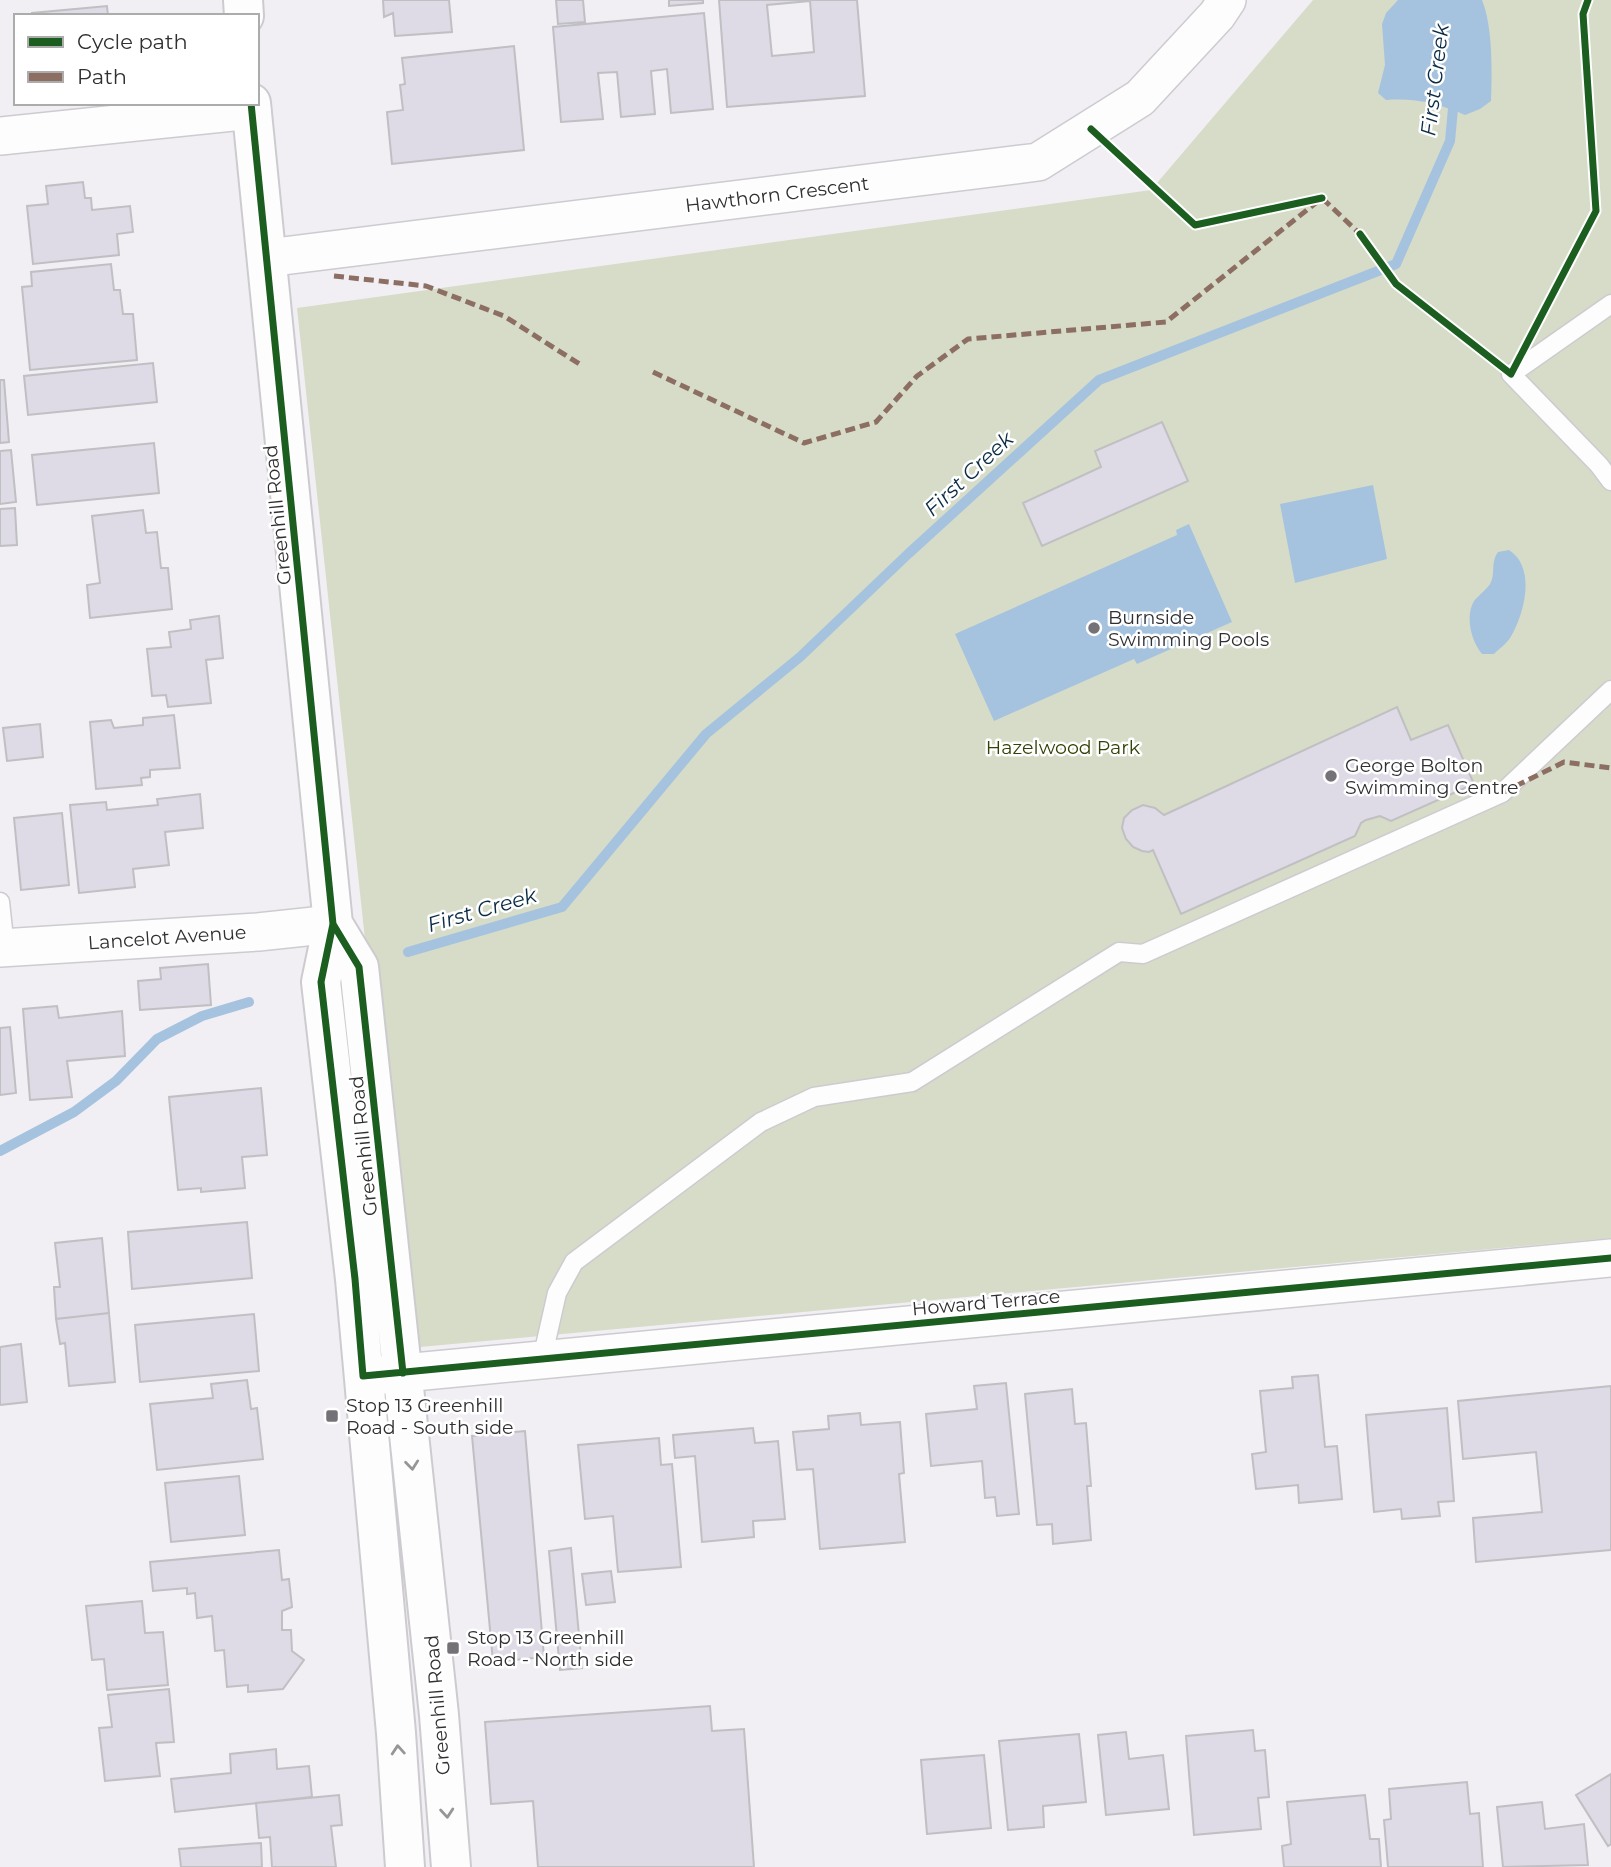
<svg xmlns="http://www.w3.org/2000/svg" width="1611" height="1867" viewBox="0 0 1611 1867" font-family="Montserrat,sans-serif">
  <rect width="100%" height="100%" fill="#f1eff4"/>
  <path fill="#d6dcc8" d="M1313,0H1611V1238L409,1348L297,308L1151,190Z"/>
  <path fill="#a5c3df" d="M1398,0H1482C1493,27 1492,71 1491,101L1480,109L1465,115C1437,103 1416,98 1386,100L1378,93L1385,65L1382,24L1386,13Z
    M1373,485L1387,559L1295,583L1280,504Z
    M1189,524L1232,622L1137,664L1134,659L994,721L955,634L1177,535L1176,530Z
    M1509,550C1537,568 1524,615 1510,638C1506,644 1499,649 1494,654H1482C1471,641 1465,616 1474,601C1479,595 1486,590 1490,584C1496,574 1490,563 1498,552Z"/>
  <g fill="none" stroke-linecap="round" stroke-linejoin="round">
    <path stroke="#a5c3df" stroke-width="10" d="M408,952L562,907L706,734L800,657L908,554L1099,380L1396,264L1450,141L1454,98
      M0,1151L74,1112L116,1081L157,1039L202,1016L249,1002"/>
  </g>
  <path fill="#dedae6" stroke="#c0bfc2" stroke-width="2" fill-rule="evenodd" d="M383,0H449L452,32L395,36L393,13L384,17Z
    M556,0H583L585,22L558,24Z
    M669,0H703V3L669,6Z
    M719,0H857L865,96L727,107ZM810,1L814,52L772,56L767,5Z
    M107,6L108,16H32V13Z
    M704,13L713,109L671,113L667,69L651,71L655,114L621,117L617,72L598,73L603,119L561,122L553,27Z
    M514,46L524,150L392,164L387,112L403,110L400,85L405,84L402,58Z
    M83,182L85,198H91L92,210L130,206L133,232L117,234L119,255L33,264L27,206L48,204L46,186Z
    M111,264L114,290H120L123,314H133L137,360L30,370L22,287L32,286L31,272Z
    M153,363L157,402L28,415L24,376Z
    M0,380H4L9,442L0,443Z
    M1162,422L1188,481L1042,546L1023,503L1101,467L1095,451Z
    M154,443L159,493L37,505L32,455Z
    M11,450L16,502L0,504V451Z
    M15,508L17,545L0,546V509Z
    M143,510L146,533L157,532L161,568H168L172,609L90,618L87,585L100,583L92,516Z
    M219,616L223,658L206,660L211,703L168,707L166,695L152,696L147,649L171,647L169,632L191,629L190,620Z
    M1397,707L1411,740L1448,725L1474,784L1391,821L1380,816L1366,820L1361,823L1355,836L1181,914L1153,850L1149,852L1142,851L1133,847L1126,839L1122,828L1124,818L1132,810L1143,805L1155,808L1164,815Z
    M174,715L180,768L150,770V777L141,778L142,785L96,789L90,722L111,720L114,728L143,725V718Z
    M40,724L43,757L7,761L3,728Z
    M200,794L203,828L165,832L169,865L133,869L135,887L79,893L70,805L106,802L107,810L158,805L157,799Z
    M62,813L69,885L21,890L14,818Z
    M208,964L211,1005L140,1010L138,981L161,979L160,968Z
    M57,1006L59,1018L122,1011L125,1056L67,1061L72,1097L30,1100L23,1009Z
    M10,1027L16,1093L0,1095V1028Z
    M261,1088L267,1155L242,1157L245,1188L201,1192V1188L178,1190L169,1097Z
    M247,1222L252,1278L132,1289L128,1232Z
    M102,1238L109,1313L56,1319L54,1287H60L55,1243Z
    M109,1313L115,1382L69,1386L65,1343L60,1344L56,1319Z
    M254,1314L259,1371L140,1382L135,1325Z
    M21,1344L27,1402L0,1405V1347Z
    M1318,1375L1325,1447L1337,1446L1342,1499L1299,1503L1298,1485L1256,1489L1252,1454L1266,1452L1260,1391L1293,1388L1292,1377Z
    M247,1380L251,1409L257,1408L263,1459L157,1470L150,1404L213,1398L211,1384Z
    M1006,1383L1019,1514L997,1516L995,1497L985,1498L982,1461L931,1466L926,1414L977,1409L974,1386Z
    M1611,1386V1550L1476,1562L1473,1518L1542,1512L1536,1452L1463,1459L1458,1401Z
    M1072,1389L1075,1424L1086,1423L1091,1486H1087L1091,1540L1053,1544L1052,1524L1037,1525L1025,1394Z
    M1447,1408L1454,1501L1438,1502L1440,1516L1402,1519L1401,1509L1374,1512L1366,1415Z
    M860,1413L861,1425L900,1422L904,1473L899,1474L905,1542L820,1549L813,1469L797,1470L793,1432L829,1429L828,1416Z
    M753,1428L755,1443L778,1441L785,1519L753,1521L754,1537L702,1542L695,1456L675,1458L673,1435Z
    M525,1431L544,1657L493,1662L472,1436Z
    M659,1438L661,1465L672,1464L681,1567L618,1572L613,1516L585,1519L578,1445Z
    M239,1476L245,1535L171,1542L165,1483Z
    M571,1548L582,1668L560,1670L549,1551Z
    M279,1550L282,1580L289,1579L292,1607L282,1611V1630H291L292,1651L304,1660L283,1689L248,1692V1685L227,1687L224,1650L215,1651L212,1616L197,1618L195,1593L187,1594V1588L153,1591L150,1562Z
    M611,1571L615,1602L586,1605L582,1574Z
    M142,1601L145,1633L163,1632L168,1685L107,1690L104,1659L92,1660L86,1606Z
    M169,1689L174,1742L156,1743L160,1776L105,1781L99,1728L112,1727L108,1695Z
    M710,1706L712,1731L744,1729L754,1867H538L533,1801L491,1804L485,1722Z
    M1253,1730L1255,1751L1265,1750L1269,1797L1258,1798L1261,1829L1194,1835L1186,1736Z
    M1126,1732L1129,1759L1163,1755L1169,1809L1106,1815L1098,1735Z
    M1079,1734L1086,1802L1043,1806L1044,1827L1008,1830L999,1741Z
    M276,1749L277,1769L309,1766L312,1797L175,1812L171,1779L231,1773L230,1754Z
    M984,1755L991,1828L927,1834L921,1760Z
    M1611,1774V1844L1608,1846L1576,1795Z
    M1467,1782L1470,1814L1479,1813L1483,1867H1388L1384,1820L1391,1819L1389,1789Z
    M339,1795L342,1825L331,1826L336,1867H272L270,1837L259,1838L256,1803Z
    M1365,1795L1370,1839H1379L1381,1867H1284L1282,1846L1291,1844L1287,1802Z
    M1542,1802L1545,1829L1584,1824L1588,1865L1503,1867L1497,1807Z
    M261,1843L262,1867H181L179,1849Z"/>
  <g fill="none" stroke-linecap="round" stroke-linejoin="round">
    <defs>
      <path id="service" d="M1611,304L1511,374L1599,465L1611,481
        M0,902L5,948
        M542,1359L557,1293L574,1262L761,1122L814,1097L912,1082L1119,952L1143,954L1502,793L1611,690"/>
      <path id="minor" d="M0,136L252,110
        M267,258L1038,162L1140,98L1217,15L1227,0
        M0,948L258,932L333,924
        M372,1376L1611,1258"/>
      <path id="secondary" d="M243,0L244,16
        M251,103L333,924L321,982L355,1279L396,1733L405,1867
        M333,924L359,967L439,1715L451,1867"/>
    </defs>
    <use href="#service" stroke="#cdcbcf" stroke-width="21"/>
    <use href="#minor" stroke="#cdcbcf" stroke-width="40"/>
    <use href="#secondary" stroke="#cdcbcf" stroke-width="42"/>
    <use href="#service" stroke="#fdfdfd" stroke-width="18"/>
    <use href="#minor" stroke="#fdfdfd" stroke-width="37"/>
    <use href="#secondary" stroke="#fdfdfd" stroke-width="38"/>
    <path stroke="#8d6e63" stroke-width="5" stroke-dasharray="10 5" stroke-linecap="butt" d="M334,276L426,286L504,316L581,365
      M653,372L804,443L876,422L917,376L968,339L1166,322L1322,198L1360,234
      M1502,793L1564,762L1611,768"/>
    <defs>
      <path id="cycleway" d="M251,103L333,924L321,982L355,1279L363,1376L1611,1258
        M1091,129L1195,225L1322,198
        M1360,234L1396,284L1511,374L1596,211L1583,14L1588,0
        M333,924L359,967L403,1373"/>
    </defs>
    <use href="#cycleway" stroke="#fff" stroke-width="11"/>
    <use href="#cycleway" stroke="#1b5e20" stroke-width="7"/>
  </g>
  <defs><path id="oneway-chevron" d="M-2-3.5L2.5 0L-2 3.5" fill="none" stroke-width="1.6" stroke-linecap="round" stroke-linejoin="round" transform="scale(1.75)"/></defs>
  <g stroke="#969698">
    <use href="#oneway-chevron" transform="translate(412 1465) rotate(84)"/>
    <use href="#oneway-chevron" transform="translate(398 1750) rotate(-94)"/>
    <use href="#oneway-chevron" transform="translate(447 1813) rotate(85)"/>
  </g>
  <g fill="#747276" stroke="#fff" stroke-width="2.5">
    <circle cx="1094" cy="628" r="7"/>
    <circle cx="1331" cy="776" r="7"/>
    <rect x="325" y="1409" width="14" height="14" rx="3.5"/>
    <rect x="446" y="1641" width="14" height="14" rx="3.5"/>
  </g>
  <g text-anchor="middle" stroke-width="5" stroke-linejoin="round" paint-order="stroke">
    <g font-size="19" fill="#302f32" stroke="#fff">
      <text transform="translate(777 194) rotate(-7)" y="7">Hawthorn Crescent</text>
      <text transform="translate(277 515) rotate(-96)" y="7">Greenhill Road</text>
      <text transform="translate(167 937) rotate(-4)" y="7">Lancelot Avenue</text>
      <text transform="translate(363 1146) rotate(-96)" y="7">Greenhill Road</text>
      <text transform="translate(986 1302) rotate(-5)" y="7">Howard Terrace</text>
      <text transform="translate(437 1705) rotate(-95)" y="7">Greenhill Road</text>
    </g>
    <g font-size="19" fill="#302f32" stroke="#fff" text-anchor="start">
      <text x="1108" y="624">Burnside<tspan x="1108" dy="22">Swimming Pools</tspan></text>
      <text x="1345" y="772">George Bolton<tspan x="1345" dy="22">Swimming Centre</tspan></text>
      <text x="346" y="1412">Stop 13 Greenhill<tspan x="346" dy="22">Road - South side</tspan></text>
      <text x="467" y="1644">Stop 13 Greenhill<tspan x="467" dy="22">Road - North side</tspan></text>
    </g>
    <g font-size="19" fill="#324105" stroke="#fff">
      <text x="1063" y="754">Hazelwood Park</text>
    </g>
    <g font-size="21" font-style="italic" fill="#092b45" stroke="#fff">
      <text transform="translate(1435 80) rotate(-83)" y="7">First Creek</text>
      <text transform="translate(969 474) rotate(-43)" y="7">First Creek</text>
      <text transform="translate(482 910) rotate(-16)" y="7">First Creek</text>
    </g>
  </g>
  <rect x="14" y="14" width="245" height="91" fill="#ffffff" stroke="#acacad" stroke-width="2"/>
  <rect x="28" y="37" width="35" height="10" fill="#1b5e20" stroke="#acacad" stroke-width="2"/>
  <text x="77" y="49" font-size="21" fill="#302f32">Cycle path</text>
  <rect x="28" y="72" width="35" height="10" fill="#8d6e63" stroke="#acacad" stroke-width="2"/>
  <text x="77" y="84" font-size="21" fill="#302f32">Path</text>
</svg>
